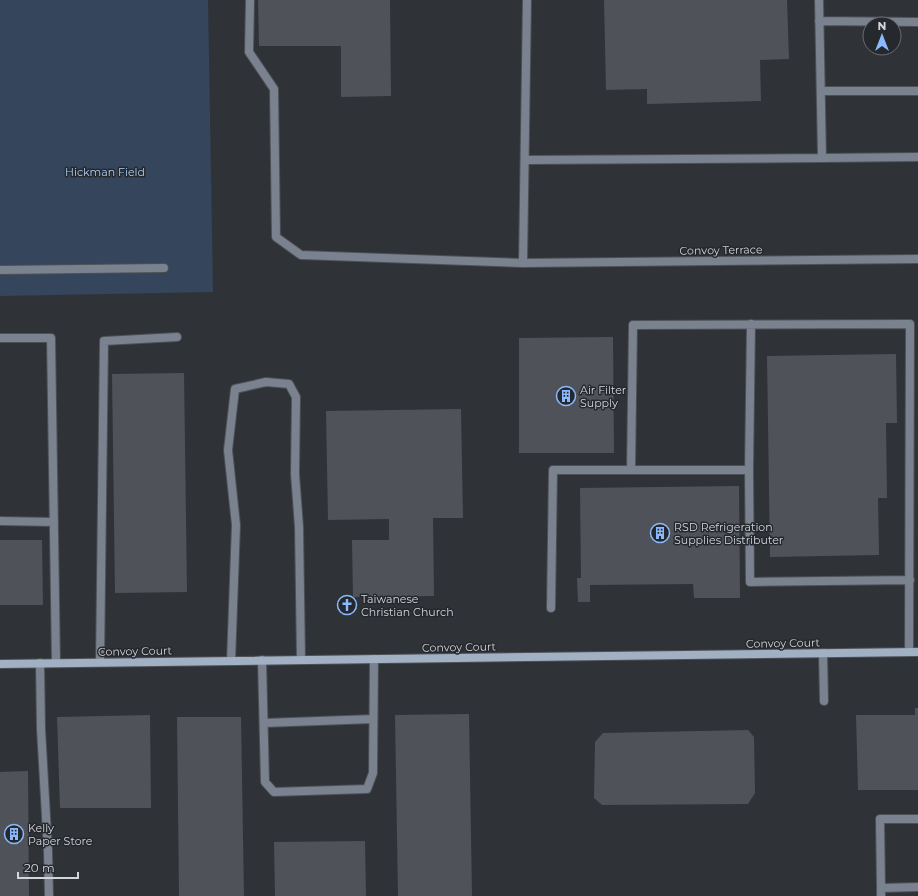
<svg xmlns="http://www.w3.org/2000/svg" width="918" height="896" viewBox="0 0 918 896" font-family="Montserrat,sans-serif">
  <rect width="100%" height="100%" fill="#2f3338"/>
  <path fill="#35455b" d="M0,0H208L213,292L0,296Z"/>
  <path fill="#4f5359" d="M258,0H390L391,96L341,97V46H259Z
    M604,0H787L789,59L760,60L761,101L647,104V89L606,90Z
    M613,337L614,453H519V338Z
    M896,354L897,423H886L887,498H878L879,555L770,557L767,356Z
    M184,373L187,592L115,593L112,374Z
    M461,409L463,518H433L434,596L353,597L352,540H389V519L328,520L326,411Z
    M739,486L740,598H694L693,584L590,585V602H578L577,578H581L580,488Z
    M0,540H42L43,605H0Z
    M915,708H918V790H858L856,715H915Z
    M469,714L472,896H398L395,715Z
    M150,715L151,808H60L57,717Z
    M177,717H241L244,896H179Z
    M748,730L754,737L755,793L748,804L602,805L594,798L595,742L603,733Z
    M28,771L29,896H0V772Z
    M365,841L366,896H275L274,842Z"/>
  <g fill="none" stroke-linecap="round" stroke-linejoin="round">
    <defs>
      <path id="lane" d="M250,0L249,52L274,89L276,237L301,255L523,263L918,259
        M819,0L822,158L918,157
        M819,21L918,22
        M821,91H918
        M525,160L822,158
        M523,263L527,0
        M0,270L164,268
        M0,338H51L56,663
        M631,470H749L751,324
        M749,470L750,582L910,580
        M0,521L54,522
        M551,608L553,470H631L633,325L910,324L909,652
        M823,653L824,701
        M262,660L265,782L274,792L367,789L373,773L374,659
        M231,661L236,525L228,450L235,389L266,382L289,384L296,397L295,474L299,527L301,660
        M100,662L104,341L177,337
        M40,663L41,729L48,851L49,896
        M264,723L373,719
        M881,888L880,819H918
        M881,896V888L918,887"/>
      <path id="secondary" d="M0,664L918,652"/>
    </defs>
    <use href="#lane" stroke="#4d5055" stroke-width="10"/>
    <use href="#secondary" stroke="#4d5055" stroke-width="10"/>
    <use href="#lane" stroke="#7a828f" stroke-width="8"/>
    <use href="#secondary" stroke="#a2b0c4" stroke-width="8"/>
  </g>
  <defs>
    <symbol id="building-ring" viewBox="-11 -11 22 22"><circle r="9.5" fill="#25292e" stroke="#8bbafc" stroke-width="1.5"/><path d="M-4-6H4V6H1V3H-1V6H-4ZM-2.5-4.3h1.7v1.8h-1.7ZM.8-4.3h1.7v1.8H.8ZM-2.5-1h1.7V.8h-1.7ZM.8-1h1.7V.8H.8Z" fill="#8bbafc"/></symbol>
    <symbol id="church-ring" viewBox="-11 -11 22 22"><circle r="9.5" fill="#25292e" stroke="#8bbafc" stroke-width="1.5"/><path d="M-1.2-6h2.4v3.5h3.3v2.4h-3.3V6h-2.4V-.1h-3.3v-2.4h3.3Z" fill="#8bbafc"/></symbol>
  </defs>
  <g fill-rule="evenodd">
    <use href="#building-ring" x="555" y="385" width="22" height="22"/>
    <use href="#building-ring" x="649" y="522" width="22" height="22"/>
    <use href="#church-ring" x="336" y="594" width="22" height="22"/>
    <use href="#building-ring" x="3" y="823" width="22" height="22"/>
  </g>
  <g text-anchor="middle" stroke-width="3" stroke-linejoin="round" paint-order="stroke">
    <g font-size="11" fill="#b2cef5" stroke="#25292e">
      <text x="105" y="176">Hickman Field</text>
    </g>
    <g font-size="11" fill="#d3d5d9" stroke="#25292e">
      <text transform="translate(721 250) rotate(-1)" y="4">Convoy Terrace</text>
      <text transform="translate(783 643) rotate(-1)" y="4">Convoy Court</text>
      <text transform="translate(459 647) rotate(-1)" y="4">Convoy Court</text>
      <text transform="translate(135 651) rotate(-1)" y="4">Convoy Court</text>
    </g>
    <g font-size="11" fill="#d3d5d9" stroke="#25292e" text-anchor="start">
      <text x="580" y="394">Air Filter<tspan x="580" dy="13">Supply</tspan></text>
      <text x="674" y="531">RSD Refrigeration<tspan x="674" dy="13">Supplies Distributer</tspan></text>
      <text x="361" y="603">Taiwanese<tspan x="361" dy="13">Christian Church</tspan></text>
      <text x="28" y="832">Kelly<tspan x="28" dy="13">Paper Store</tspan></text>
    </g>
  </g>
  <g transform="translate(882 36)"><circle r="19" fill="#25292e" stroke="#6b6e72"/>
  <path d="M0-3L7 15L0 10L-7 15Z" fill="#8bbafc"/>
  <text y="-6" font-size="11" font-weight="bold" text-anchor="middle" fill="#d3d5d9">N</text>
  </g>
  <path d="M18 872v6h60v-6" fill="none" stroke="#d3d5d9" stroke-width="2"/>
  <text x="24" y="872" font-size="12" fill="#d3d5d9" stroke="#25292e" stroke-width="3" paint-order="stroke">20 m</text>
</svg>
